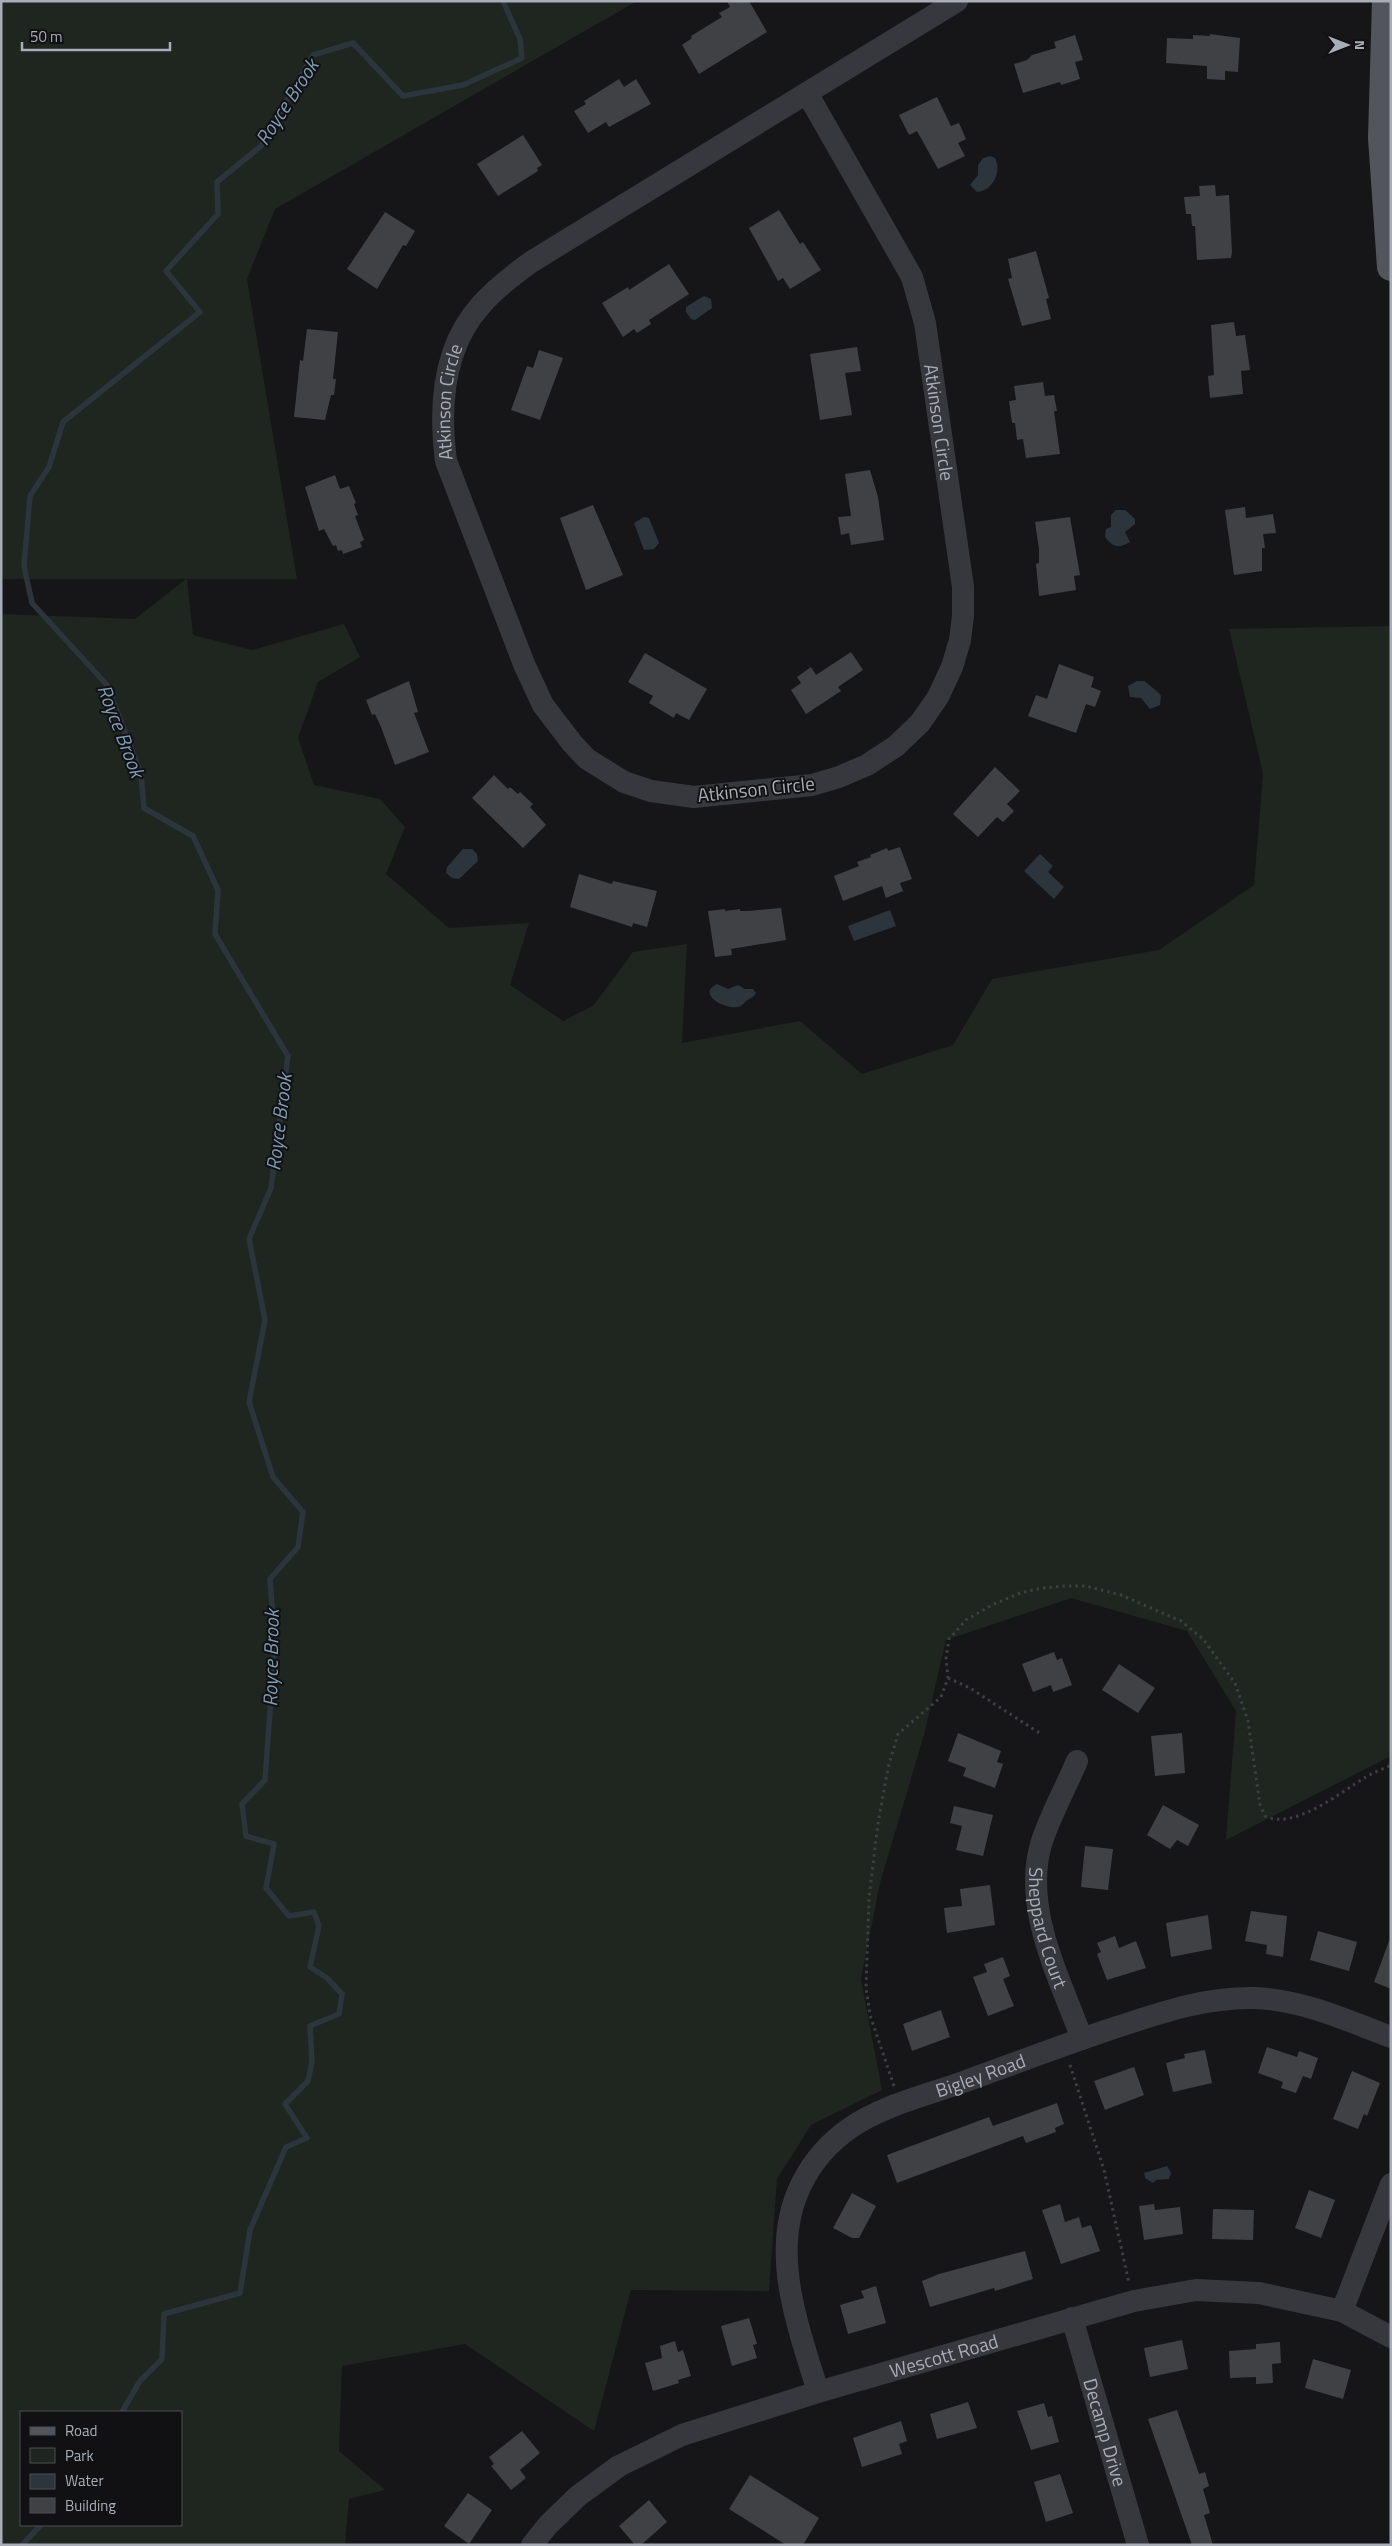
<svg xmlns="http://www.w3.org/2000/svg" width="1392" height="2546" viewBox="0 0 1392 2546" font-family="'Titillium Web',sans-serif">
  <rect width="100%" height="100%" fill="#161618"/>
  <path fill="#1e261f" fill-rule="evenodd" d="M1,1H637L275,209L247,279L297,579H187L193,635L252,650L344,624L360,657L318,682L298,738L314,785L380,799L405,827L386,874L449,928L529,923L510,985L563,1021L593,1006L633,952L687,944L682,1043L800,1021L862,1074L953,1045L992,979L1159,950L1254,885L1263,773L1229,629L1391,626V1756L1226,1840L1236,1711L1187,1631L1071,1598L946,1640L924,1735L880,1883L861,1979L882,2090L811,2125L777,2179L769,2291L631,2290L594,2431L465,2344L342,2366L339,2451L385,2490L349,2499L345,2545H1V614L135,619L186,579H1ZM21,2412H181V2525H21Z"/>
  <path fill="#2c353c" d="M990,156L995,158C1002,171 993,191 977,192L970,185L978,175V165L983,158Z
    M704,296L711,299L712,308L695,320L691,319L686,312V307Z
    M1116,510H1125L1135,519V524L1125,532L1130,542C1118,549 1113,547 1105,537L1106,529L1111,527V515Z
    M644,517L649,518L659,543L654,549L644,550L634,523Z
    M1137,681H1144C1150,686 1157,690 1161,696L1160,705L1150,709L1141,698L1130,697L1128,686Z
    M463,849H472L477,854L478,861L459,879L452,878L446,873L447,867Z
    M1040,854L1053,866L1048,872L1064,887L1054,899L1024,871Z
    M890,910L896,926L854,941L848,926Z
    M717,984L728,989L738,985L745,989H753L756,993C753,998 752,997 748,1000C744,1002 743,1006 738,1007C725,1010 696,994 717,984Z
    M1167,2166L1171,2173L1169,2179L1156,2180L1153,2183L1145,2178L1144,2173Z"/>
  <g fill="none" stroke-linecap="round" stroke-linejoin="round">
    <path stroke="#2c353c" stroke-width="5.5" d="M122,2412L140,2381L162,2359L164,2314L240,2293L250,2230L286,2147L307,2138L285,2104L308,2081L312,2062L310,2026L339,2014L342,1994L327,1978L310,1967L319,1926L314,1912L289,1916L266,1888L274,1844L246,1836L242,1804L265,1780L275,1642L270,1579L298,1547L303,1512L273,1477L249,1402L265,1320L249,1239L271,1188L288,1056L215,934L218,890L193,836L144,808L141,774L107,685L32,603L24,566L30,496L49,467L63,422L200,312L166,271L218,214L217,182L261,146L313,55L353,43L403,96L463,85L522,58L520,39L503,1
      M22,2545L41,2525"/>
  </g>
  <path fill="#404145" d="M727,1H749L767,32L699,74L682,45L692,38L691,36L722,17L719,13L730,7Z
    M1210,34L1240,38L1238,72L1225,71V80L1207,79V66L1166,63L1167,38L1193,39V35L1210,36Z
    M1075,35L1083,60L1075,62L1080,79L1061,85L1060,82L1023,93L1014,64L1027,60L1032,55L1056,48L1054,42Z
    M619,79L624,87L636,79L651,104L609,127L606,122L588,133L574,111L586,104L584,101Z
    M937,97L951,126L959,123L966,139L958,143L965,156L938,169L917,131L909,135L899,115Z
    M523,135L542,165L537,168L538,171L498,196L477,164Z
    M1215,185L1216,196L1229,195L1232,252L1231,258L1197,260L1195,226H1192L1191,214H1186L1184,197L1200,196L1199,186Z
    M779,210L800,244L803,242L821,270L790,289L783,278L778,281L749,228Z
    M385,212L415,231L406,246L403,245L377,289L347,269Z
    M1036,251L1049,298L1046,299L1051,319L1022,326L1008,279L1012,278L1008,259Z
    M669,264L689,294L649,320L651,324L637,333L634,329L623,337L602,303L628,287L629,290Z
    M1234,322L1236,336L1245,335L1250,370L1241,371L1243,394L1210,398L1208,376L1214,375L1211,325Z
    M307,329L338,332L333,379H336L334,395H331L325,420L294,417L300,360L303,361Z
    M857,347L861,371L845,373L852,415L820,420L810,354Z
    M539,350L563,358L540,420L511,410L527,366L533,368Z
    M1043,382L1045,396L1054,395L1057,411H1054L1060,454L1026,458L1023,439L1017,440L1015,423H1012L1009,401L1016,400L1014,386Z
    M870,470L878,497L884,540L851,545L849,533L841,535L838,517L851,516L845,474Z
    M335,475L340,489L349,486L356,503L354,504L358,515L355,516L364,540L360,542L362,547L343,554L342,550L338,551L336,545L333,546L324,529L319,531L305,487Z
    M593,505L623,575L586,590L560,518Z
    M1245,507L1246,518L1273,514L1276,533L1263,534L1265,548H1262V571L1234,575L1225,510Z
    M1070,517L1080,575L1074,576L1076,590L1039,596L1036,564L1039,563V549L1035,522Z
    M851,652L863,670L838,687L841,691L806,714L791,690L801,683L797,677L811,667L816,675Z
    M645,653L707,689L689,720L676,713L674,718L649,703L653,696L628,682Z
    M1059,664L1094,677L1091,687L1101,691L1095,707L1086,704L1076,733L1028,716L1036,695L1047,699Z
    M409,681L418,712L414,713L429,752L395,765L381,727L375,714L372,715L366,700Z
    M995,767L1020,791L1007,804L1014,811L1003,822L997,817L978,837L953,814Z
    M494,775L508,789L510,787L518,794L520,792L533,804L530,807L546,825L523,848L472,798Z
    M900,847L912,879L900,883L903,891L886,898L882,886L843,901L834,876L859,866L857,862L871,857L870,855L887,848L888,851Z
    M579,874L612,884L613,881L657,891L647,927L633,923L632,927L570,907Z
    M781,908L786,940L731,949L732,955L715,957L708,911L725,909V911L740,909V911H749Z
    M1054,1652L1057,1660L1062,1658L1072,1685L1053,1692L1051,1685L1033,1692L1022,1664Z
    M1119,1664L1155,1688L1138,1713L1102,1690Z
    M958,1733L1001,1751L997,1762L1003,1764L995,1788L963,1776L966,1768L948,1761Z
    M1182,1733L1185,1773L1155,1776L1151,1736Z
    M1163,1805L1199,1825L1188,1846L1177,1840L1170,1849L1147,1835Z
    M954,1806L993,1815L983,1856L956,1850L962,1826L950,1823Z
    M1085,1846L1113,1849L1108,1890L1081,1887Z
    M990,1885L995,1925L947,1933L944,1908L962,1906L960,1889Z
    M1251,1911L1287,1916L1283,1957L1266,1954L1267,1945L1245,1941Z
    M1208,1915L1212,1949L1171,1957L1166,1923Z
    M1318,1931L1357,1942L1349,1971L1310,1960Z
    M1115,1936L1119,1948L1136,1941L1146,1968L1107,1980L1097,1954L1101,1952L1097,1943Z
    M1389,1941H1391V1989L1374,1982Z
    M1003,1957L1010,1976L1003,1979L1014,2006L988,2016L973,1977L987,1972L984,1964Z
    M941,2010L950,2037L912,2051L903,2024Z
    M1267,2047L1297,2057L1299,2051L1318,2058L1311,2079L1303,2076L1296,2093L1281,2088L1283,2082L1258,2073Z
    M1205,2050L1212,2083L1173,2092L1166,2063L1185,2058L1184,2054Z
    M1134,2067L1144,2095L1105,2110L1094,2081Z
    M1352,2071L1380,2083L1367,2116L1364,2114L1358,2129L1333,2119Z
    M1057,2103L1064,2124L1055,2128L1056,2132L1026,2143L1023,2136L897,2183L887,2155L989,2117L993,2126Z
    M1309,2190L1335,2200L1321,2238L1295,2228Z
    M852,2193L876,2206L859,2238H852L833,2228Z
    M1060,2204L1065,2222L1079,2217L1082,2228L1091,2225L1100,2251L1061,2264L1042,2210Z
    M1154,2204L1155,2210L1180,2207L1183,2234L1144,2240L1139,2206Z
    M1213,2209L1254,2210L1253,2240L1212,2239Z
    M1025,2251L1033,2279L995,2291L994,2288L930,2307L922,2281L939,2274Z
    M876,2286L886,2323L848,2334L840,2305L864,2298L861,2291Z
    M749,2318L757,2344L753,2345L757,2358L732,2366L721,2326Z
    M1182,2340L1188,2369L1150,2377L1144,2348Z
    M675,2341L678,2352L683,2350L691,2376L678,2380L679,2383L653,2391L645,2363L662,2358L660,2346Z
    M1280,2342L1281,2363L1272,2364L1273,2383L1256,2384V2377L1230,2378L1229,2351L1256,2349V2344Z
    M1313,2359L1351,2370L1343,2399L1305,2388Z
    M968,2402L977,2428L937,2439L930,2414Z
    M1044,2403L1048,2417L1052,2416L1059,2442L1031,2450L1017,2411Z
    M1177,2410L1199,2474L1205,2472L1209,2486L1203,2489L1210,2513L1204,2515L1213,2545H1192L1148,2419Z
    M901,2421L907,2441L899,2444L902,2454L862,2467L853,2438Z
    M522,2431L540,2453L520,2470L526,2478L511,2490L491,2466L494,2464L489,2457Z
    M1060,2474L1073,2513L1046,2522L1034,2482Z
    M750,2475L819,2518L803,2545H786L729,2509Z
    M468,2493L492,2510L469,2544L444,2526Z
    M649,2500L667,2522L641,2545H635L619,2526Z"/>
  <g fill="none" stroke-linecap="round" stroke-linejoin="round">
    <path stroke="#3d3f44" stroke-width="3" stroke-dasharray="2.5 4" stroke-linecap="butt" d="M948,1678L970,1688L1041,1734
      M1070,2065L1104,2170L1129,2283
      M894,2086L870,2015L866,1988L869,1898L878,1823L888,1768L898,1734L941,1697L948,1678L946,1657L949,1639L966,1620L992,1605L1020,1593L1042,1588L1066,1586H1086L1121,1595L1181,1621L1203,1639L1235,1683L1248,1721L1260,1805L1265,1816C1294,1831 1342,1791 1366,1777C1374,1772 1383,1769 1391,1765"/>
    <g stroke="#37383d" stroke-width="22">
      <path id="s1" d="M807,93L912,277L925,323L963,587V616L960,640L952,667L938,697L920,723L896,746L867,765L839,777L812,785L694,797L651,791L624,782L587,759L572,743L543,705L524,664L446,461C439,407 443,347 481,305C496,288 513,275 531,262L957,1"/>
      <path id="s2" d="M1077,1761C1066,1787 1051,1814 1042,1841C1021,1907 1060,1978 1082,2039"/>
      <path d="M1342,2311L1391,2184"/>
      <path id="s3" d="M1072,2318L1138,2545"/>
      <path id="s4" d="M818,2392C798,2325 768,2250 802,2183C813,2161 830,2142 850,2128C883,2105 928,2095 966,2081C1013,2064 1060,2046 1108,2030C1157,2014 1202,1997 1255,1998C1303,2000 1346,2020 1391,2037"/>
      <path id="s5" d="M532,2545L548,2525L578,2496L619,2466L682,2435L818,2392L1134,2301L1196,2290L1259,2293L1342,2311L1391,2337"/>
    </g>
    <path stroke="#53555c" stroke-width="28" d="M1386,1L1382,138L1391,267"/>
  </g>
  <g text-anchor="middle" stroke-width="4" stroke-linejoin="round" paint-order="stroke">
    <g font-size="19" fill="#a8adb8" stroke="#111113">
      <text dy="7" stroke="none"><textPath href="#s1" startOffset="1425">Atkinson Circle</textPath></text>
      <text dy="7" stroke="none"><textPath href="#s1" startOffset="360">Atkinson Circle</textPath></text>
      <text transform="translate(756 789) rotate(-6)" y="7">Atkinson Circle</text>
      <text dy="7" stroke="none"><textPath href="#s2" startOffset="176">Sheppard Court</textPath></text>
      <text dy="7" stroke="none"><textPath href="#s4" startOffset="430">Bigley Road</textPath></text>
      <text dy="7" stroke="none"><textPath href="#s5" startOffset="462">Wescott Road</textPath></text>
      <text dy="7" stroke="none"><textPath href="#s3" startOffset="119">Decamp Drive</textPath></text>
    </g>
    <g font-size="20" font-style="italic" fill="#7f9bb3" stroke="#111113">
      <text transform="translate(287 102) rotate(-57)" y="7">Royce Brook</text>
      <text transform="translate(121 731) rotate(69)" y="7">Royce Brook</text>
      <text transform="translate(279 1122) rotate(-83)" y="7">Royce Brook</text>
      <text transform="translate(271 1658) rotate(-89)" y="7">Royce Brook</text>
    </g>
  </g>
  <rect width="1392" height="2546" fill="none" stroke="#a8adb8" stroke-width="5"/>
  <rect x="20" y="2411" width="162" height="115" fill="#111113" stroke="#4d4f55"/>
  <rect x="30" y="2427" width="25" height="8" fill="#53555c" stroke="#4d4f55"/>
  <text x="65" y="2436" font-size="15" fill="#a8adb8">Road</text>
  <rect x="30" y="2448" width="25" height="15" fill="#1e261f" stroke="#4d4f55"/>
  <text x="65" y="2461" font-size="15" fill="#a8adb8">Park</text>
  <rect x="30" y="2474" width="25" height="15" fill="#2c353c" stroke="#4d4f55"/>
  <text x="65" y="2486" font-size="15" fill="#a8adb8">Water</text>
  <rect x="30" y="2498" width="25" height="15" fill="#404145" stroke="#4d4f55"/>
  <text x="65" y="2511" font-size="15" fill="#a8adb8">Building</text>
  <g transform="translate(1347 45) rotate(90)" stroke="#111113" stroke-width="4" paint-order="stroke">
  <path d="M0-4L9 19L0 12L-9 19Z" fill="#a8adb8"/>
  <text y="-8" font-size="14" font-weight="bold" text-anchor="middle" fill="#a8adb8">N</text>
  </g>
  <path d="M22 42v8h148v-8" fill="none" stroke="#a8adb8" stroke-width="2.5"/>
  <text x="30" y="42" font-size="15" fill="#a8adb8" stroke="#111113" stroke-width="4" paint-order="stroke">50 m</text>
</svg>
